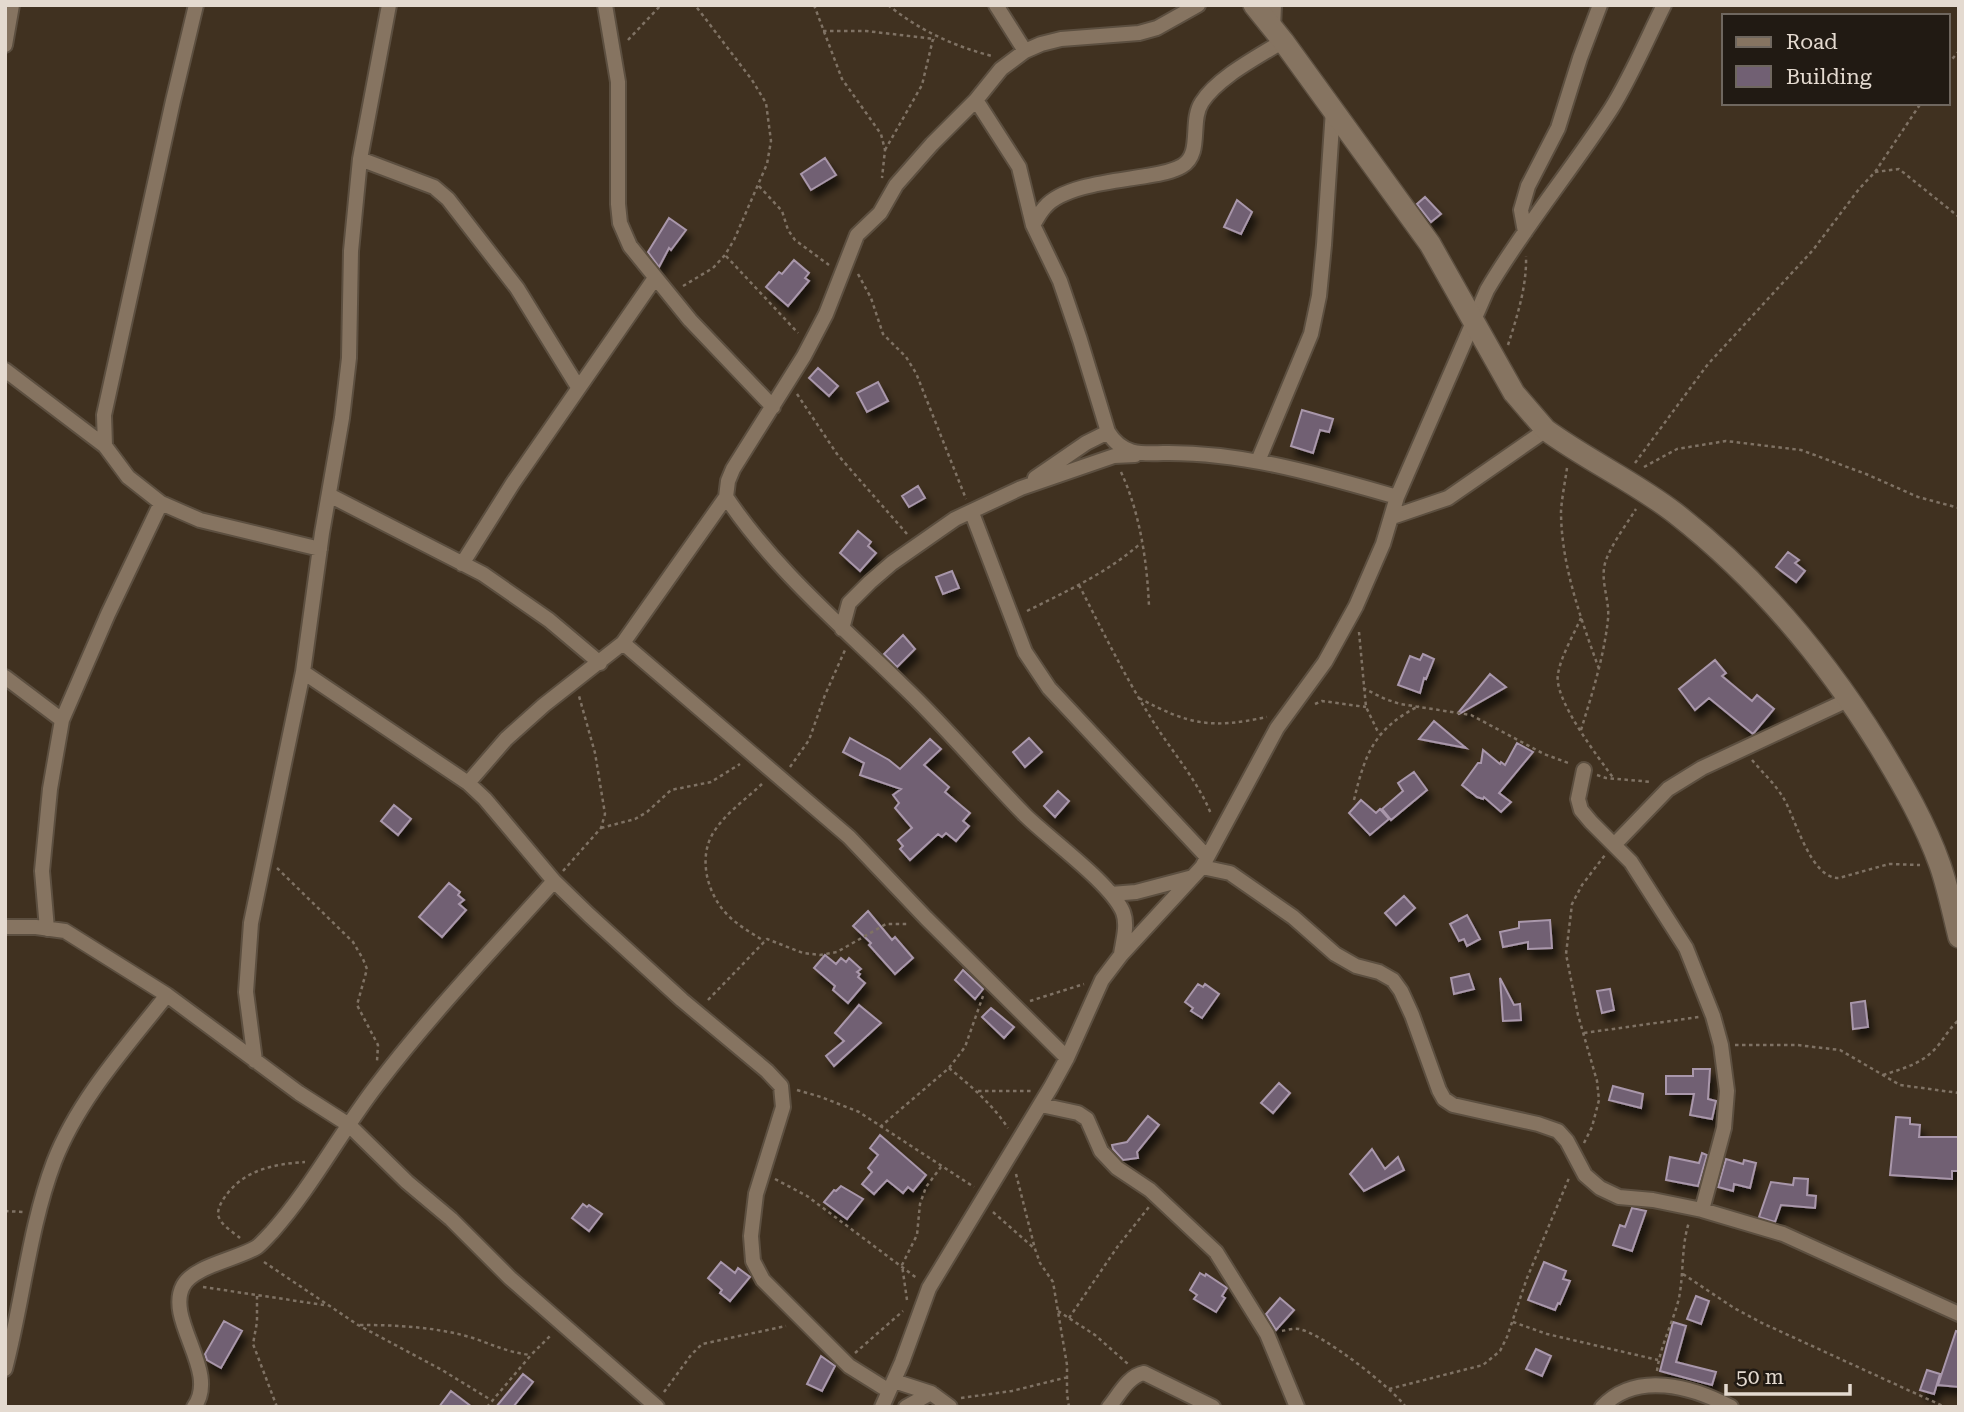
<svg xmlns="http://www.w3.org/2000/svg" width="1964" height="1412" viewBox="0 0 1964 1412" font-family="'Roboto Serif',serif">
  <defs>
    <filter id="shadow"><feDropShadow dx="4.5" dy="8" stdDeviation="3.5" flood-color="#0009"/></filter>
  </defs>
  <rect width="100%" height="100%" fill="#403120"/>
  <path fill="#716073" stroke="#a997ab" stroke-width="2" filter="url(#shadow)" d="M825,158L836,175L811,190L801,174Z
    M1425,197L1441,214L1431,222L1417,204Z
    M1237,200L1252,212L1241,234L1224,227Z
    M669,218L686,230L671,250L669,248L659,267L648,252Z
    M794,260L809,273L805,278L809,281L788,306L766,287L779,272L782,274Z
    M818,368L838,386L829,396L809,378Z
    M878,382L888,401L867,412L857,393Z
    M1302,410L1333,419L1329,432L1320,430L1313,453L1291,446Z
    M918,486L925,498L909,507L902,496Z
    M858,531L871,542L868,546L876,553L860,571L840,553Z
    M1788,552L1799,560L1795,563L1805,571L1796,582L1776,567Z
    M952,571L959,588L943,594L936,577Z
    M903,635L915,649L897,667L884,654Z
    M1423,654L1434,659L1426,679L1424,678L1420,693L1398,685L1410,656L1420,660Z
    M1715,660L1726,673L1722,676L1752,701L1757,695L1774,709L1753,734L1709,698L1695,710L1679,689Z
    M1490,674L1506,687L1459,714L1458,713Z
    M1434,721L1466,748L1419,739Z
    M850,738L889,760L900,769L930,739L941,749L924,765L949,787L945,792L970,813L963,821L969,826L956,841L946,833L942,837L938,834L910,860L900,849L903,846L898,840L912,828L895,808L899,803L893,795L901,789L860,775L864,763L843,752Z
    M1029,738L1042,752L1025,767L1013,752Z
    M1517,743L1533,752L1499,793L1511,802L1501,812L1484,797L1483,799L1477,797L1462,785L1478,763H1481L1483,750L1500,764L1501,762L1505,765Z
    M1414,772L1427,790L1391,820L1382,809L1403,791L1398,783Z
    M1058,791L1069,801L1055,817L1044,806Z
    M1361,800L1376,813L1380,809L1389,819L1370,835L1349,813Z
    M394,805L411,819L398,835L381,821Z
    M449,883L460,892L458,895L464,900L459,904L466,910L442,937L419,917Z
    M1404,896L1415,908L1396,925L1385,913Z
    M868,911L892,940L895,937L913,958L895,974L869,945L871,943L853,926Z
    M1467,915L1480,939L1467,946L1464,939L1459,941L1450,924Z
    M1550,920L1552,948L1528,949V942L1503,947L1500,932L1519,928V922Z
    M825,955L836,964L841,958L846,962L849,958L861,969L857,972L860,974L858,977L865,983L848,1003L833,990L835,986L814,968Z
    M963,970L983,989L975,999L955,980Z
    M1469,974L1474,989L1454,994L1451,978Z
    M1500,978L1514,1005L1520,1004L1521,1020L1503,1021Z
    M1198,984L1203,987L1205,984L1219,994L1202,1018L1191,1011L1193,1008L1185,1002Z
    M1610,989L1614,1010L1602,1013L1597,991Z
    M1865,1001L1868,1027L1853,1029L1851,1003Z
    M859,1005L881,1023L834,1066L826,1056L844,1041L835,1033Z
    M991,1008L1014,1027L1004,1038L982,1017Z
    M1693,1069H1710L1708,1099L1716,1101L1712,1119L1690,1115L1694,1094H1666V1076H1693Z
    M1279,1083L1290,1093L1273,1113L1261,1103Z
    M1613,1086L1643,1094L1641,1108L1609,1100Z
    M1148,1116L1159,1125L1137,1152L1138,1158L1123,1160L1113,1149L1112,1145L1127,1142Z
    M1896,1117L1910,1118V1124L1920,1125L1919,1137H1959V1171H1952V1179L1890,1175Z
    M880,1135L926,1175L913,1191L908,1187L903,1193L887,1180L874,1194L862,1184L872,1172L868,1168L878,1155L870,1148Z
    M1372,1149L1385,1169L1398,1157L1404,1170L1364,1191L1350,1174Z
    M1702,1153L1707,1155L1698,1186L1666,1180L1670,1157L1699,1163Z
    M1726,1159L1743,1164L1744,1160L1756,1163L1750,1188L1734,1184L1733,1191L1718,1187Z
    M1794,1178L1808,1179L1807,1195L1816,1196L1815,1208L1781,1205L1775,1222L1759,1217L1771,1182L1793,1185Z
    M841,1186L863,1199L847,1219L824,1202L834,1190L836,1191Z
    M583,1204L587,1207L589,1205L602,1214L589,1231L572,1218Z
    M1632,1208L1646,1211L1632,1251L1613,1245L1620,1225L1625,1227Z
    M721,1262L735,1273L738,1268L750,1277L730,1301L720,1293L722,1290L708,1278Z
    M1544,1262L1566,1271L1563,1279L1570,1281L1560,1304L1558,1303L1555,1310L1528,1300Z
    M1200,1273L1205,1276L1206,1274L1227,1288L1222,1296L1225,1298L1216,1312L1194,1299L1197,1295L1190,1290Z
    M1696,1296L1709,1301L1701,1324L1687,1319Z
    M1280,1298L1294,1310L1276,1330L1266,1314Z
    M224,1321L242,1331L221,1368L207,1360L205,1354Z
    M1673,1322L1686,1326L1676,1362L1716,1372L1712,1385L1660,1371Z
    M1956,1331L1959,1332V1387L1938,1385Z
    M1536,1349L1551,1356L1542,1376L1526,1369Z
    M821,1356L835,1366L822,1391L807,1384Z
    M1927,1370L1940,1374L1934,1394L1920,1390Z
    M523,1374L533,1382L513,1407H496Z
    M451,1391L472,1407H439Z"/>
  <g fill="none" stroke-linecap="round" stroke-linejoin="round">
    <defs>
      <path id="street" d="M196,5L173,101L104,415L105,446L128,477L161,503L200,520L320,549
        M605,5L618,82V204L620,223L630,246L690,320L773,407
        M996,5L1025,51
        M1273,28L1274,5
        M5,45L12,5
        M976,100L1019,167L1033,225L1060,281L1080,340L1108,432C1122,455 1140,454 1164,453C1244,452 1320,475 1397,497
        M360,159L434,187L448,199L517,288L578,387
        M1033,225C1037,219 1040,212 1045,207C1064,185 1118,181 1146,176C1158,174 1172,172 1182,166C1203,154 1189,121 1202,102C1218,77 1258,57 1283,41
        M1525,232L1521,210L1528,186L1558,128L1580,58L1600,5
        M5,370L105,446
        M1258,461L1311,334L1319,296L1324,245L1333,110
        M1035,478L1086,443L1108,432
        M329,495L483,574L549,620L600,663
        M972,513L1025,652L1049,688L1207,857
        M1392,517L1448,498L1546,430
        M462,564L513,483L655,278
        M842,629L849,603L870,582L892,563L955,519L1021,488L1114,456L1135,455
        M623,643L849,837L926,918L1067,1058
        M303,672L468,783L485,799L554,881L589,915L682,1000L767,1071L781,1086L783,1107L756,1194L751,1236L753,1261L763,1280L849,1366L889,1391
        M5,677L62,720
        M1584,770L1578,799L1581,810L1591,822L1631,862L1686,948L1713,1016L1721,1045L1727,1091L1724,1128L1702,1210
        M468,783L506,739L544,705L623,643L726,497
        M1614,845L1668,789L1702,768L1850,699
        M1202,867L1230,873L1293,917L1335,954L1356,966L1379,972L1393,980L1401,991L1412,1015L1439,1090L1444,1099L1453,1105L1538,1124L1558,1131L1567,1141L1585,1175L1600,1188L1619,1197L1653,1200L1702,1210L1783,1234L1959,1314
        M1111,894L1136,892L1193,877
        M5,927H36L65,931L167,995L299,1093L349,1125L407,1182L451,1219L510,1278L657,1407
        M47,929L42,871L50,789L62,720L108,614L161,503
        M1121,954C1123,941 1128,925 1123,912C1111,883 1049,839 1025,815C984,773 947,728 904,687C842,626 775,570 726,497L728,481L733,469L804,356L826,314L857,235L880,213L896,185L932,144L976,100L1001,69L1025,51L1041,44L1061,39L1139,33L1157,28L1198,5
        M255,1061L246,992L251,923L303,672L322,533L342,418L349,358L351,251L360,159L389,5
        M1041,1105L1078,1113L1087,1119L1101,1151L1117,1168L1150,1190L1216,1252L1267,1334L1297,1407
        M5,1369C23,1301 29,1228 54,1162C78,1100 126,1047 167,995
        M894,1381L931,1393L950,1407
        M194,1407C220,1372 165,1320 183,1286C193,1266 238,1259 257,1247C262,1243 267,1237 272,1232C312,1187 340,1133 377,1085C431,1014 494,948 554,881
        M882,1407L902,1362L929,1288L1051,1087L1067,1058L1102,980L1121,955L1202,867L1277,728L1325,662L1356,606L1383,544L1397,497L1487,290C1524,227 1571,171 1611,109C1631,77 1647,39 1664,5
        M906,1407L931,1393
        M1109,1407C1119,1395 1128,1376 1144,1373L1213,1407
        M1602,1407C1637,1370 1693,1387 1731,1407"/>
      <path id="secondary" d="M1254,5L1283,41L1430,244L1514,393L1546,430C1587,460 1635,482 1675,513C1758,578 1825,658 1880,747C1903,785 1925,823 1940,865C1948,888 1953,913 1959,937"/>
    </defs>
    <use href="#street" stroke="#5c4f40" stroke-width="18"/>
    <use href="#secondary" stroke="#5c4f40" stroke-width="24"/>
    <path stroke="#7f7264" stroke-width="2.5" stroke-dasharray="3.5 3.5" stroke-linecap="butt" d="M814,5L842,79L881,134L885,150L882,178
      M888,5C919,30 953,46 992,56
      M823,31H866L935,39
      M628,40L661,5
      M1948,64L1959,51
      M885,150L922,85L933,39
      M1875,172L1899,169L1959,217
      M759,186L782,211L788,230L795,240L829,265
      M726,256L798,333
      M858,274L871,298L883,334L906,357L916,373L966,499
      M683,286L713,268L725,255L734,240L767,164L771,141L766,103L752,80L695,5
      M1508,345C1517,317 1527,286 1526,256
      M797,394L837,454L907,534
      M1635,463L1708,364L1813,250L1859,189L1875,172L1921,103
      M1644,467L1677,449L1726,441L1801,450L1866,474L1918,497L1959,508
      M1567,468C1565,482 1562,497 1561,511C1561,565 1581,619 1599,669
      M1121,472C1140,513 1147,561 1149,606
      M1079,585C1102,630 1124,675 1151,718C1171,751 1197,779 1211,814
      M1027,611C1067,591 1107,573 1141,543
      M1581,618C1573,636 1561,656 1558,674C1553,699 1599,758 1614,779
      M1359,632L1366,707L1379,734
      M1363,688L1385,699L1400,704L1471,715L1544,754L1571,764
      M1139,698C1190,725 1210,729 1267,717
      M1315,704L1322,701L1366,707
      M1581,730C1592,694 1604,657 1608,619C1610,599 1599,580 1606,560C1613,542 1626,525 1636,509
      M1752,760C1763,773 1776,785 1784,799C1796,820 1811,879 1839,878L1889,864L1920,865
      M790,767L809,740L825,695L845,650
      M1597,775L1606,778L1652,782
      M762,784C746,799 723,815 712,835C699,859 707,891 724,911C735,924 750,932 764,941
      M1354,800C1365,753 1375,728 1419,706
      M601,828L635,819L647,812L671,790L711,782L740,764
      M277,868L353,942L363,959L367,969L357,1005L378,1045L377,1061
      M563,871L601,828L605,814L595,753L579,696
      M708,1000L767,939L803,953L820,955L837,952L886,924H909
      M1030,1001L1084,984
      M1584,1033L1699,1017
      M1735,1045H1797L1840,1050L1900,1085L1959,1093
      M949,1068C971,1086 992,1104 1008,1128
      M1883,1075C1901,1069 1919,1065 1934,1050C1943,1041 1949,1028 1959,1020
      M797,1090L821,1097L859,1112L974,1187
      M978,1091H1031
      M880,1127L949,1068L965,1047L983,996
      M1584,1143L1592,1127L1599,1100L1597,1081L1578,1015L1566,954L1572,904L1582,885L1605,855
      M1016,1174L1035,1249L1040,1263L1053,1282L1067,1365V1394L1069,1407
      M775,1179L807,1196L918,1279
      M5,1211L23,1212
      M993,1212L1035,1249
      M240,1238C233,1232 219,1224 218,1214C218,1207 223,1199 227,1194C246,1169 276,1164 305,1162
      M264,1262L358,1325L442,1370L491,1400
      M1683,1274L1734,1308L1762,1323L1945,1407
      M203,1287L324,1305
      M257,1296V1322L253,1344L277,1407
      M907,1300L902,1265L917,1235L920,1204L926,1187L941,1167
      M1058,1311L1095,1335L1128,1364
      M1069,1318L1118,1246L1149,1207
      M1513,1322L1547,1334L1658,1360
      M360,1325C397,1325 437,1327 473,1338C493,1345 510,1353 531,1355
      M1282,1331C1287,1330 1294,1328 1299,1329C1323,1334 1391,1387 1406,1407
      M855,1353L903,1311
      M1657,1371C1660,1346 1673,1323 1679,1298C1684,1272 1681,1247 1689,1222
      M1389,1389L1483,1365L1500,1351L1507,1337L1527,1278L1569,1178
      M664,1392L691,1355L702,1344L786,1326
      M961,1398L1012,1391L1068,1377
      M487,1407L531,1355L552,1334"/>
    <use href="#street" stroke="#867461" stroke-width="14"/>
    <use href="#secondary" stroke="#867461" stroke-width="21"/>
  </g>
  <rect width="1964" height="1412" fill="none" stroke="#e4dad0" stroke-width="14"/>
  <rect x="1722" y="14" width="228" height="91" fill="#211a13" stroke="#6f675f" stroke-width="2"/>
  <rect x="1736" y="37" width="35" height="10" fill="#867461" stroke="#6f675f" stroke-width="2"/>
  <text x="1786" y="49" font-size="21" fill="#e4dad0">Road</text>
  <rect x="1736" y="66" width="35" height="21" fill="#716073" stroke="#6f675f" stroke-width="2"/>
  <text x="1786" y="84" font-size="21" fill="#e4dad0">Building</text>
  <path d="M1726 1384v10h124v-10" fill="none" stroke="#e4dad0" stroke-width="3.5"/>
  <text x="1736" y="1384" font-size="21" fill="#e4dad0" stroke="#211a13" stroke-width="5" paint-order="stroke">50 m</text>
</svg>
